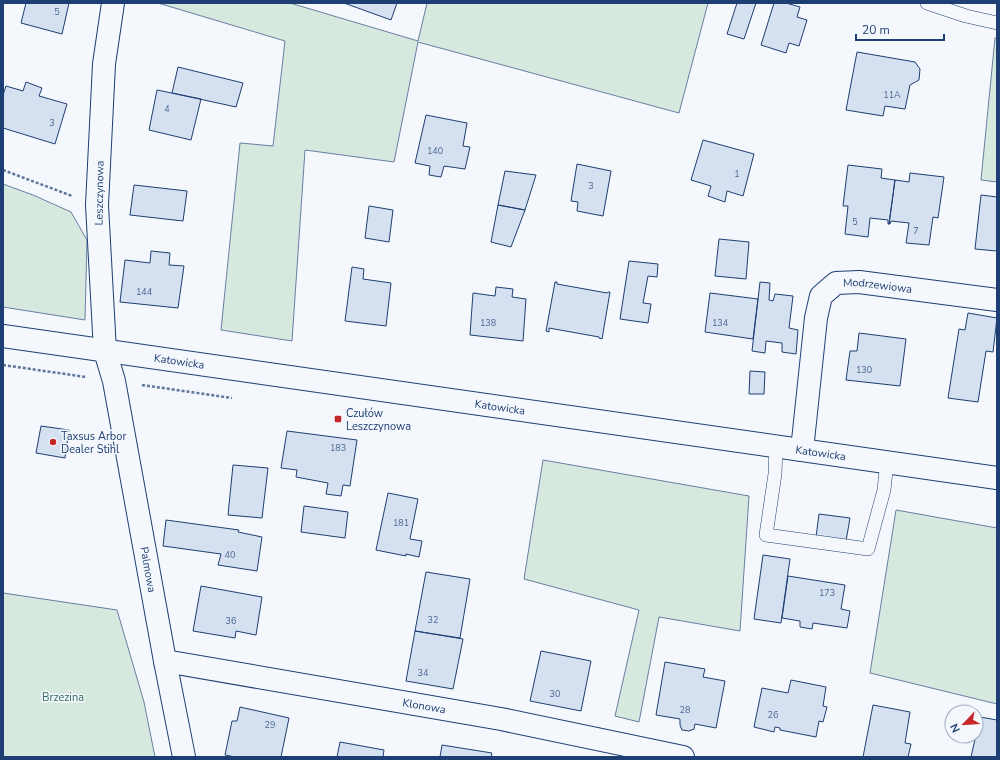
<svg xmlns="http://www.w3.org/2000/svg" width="1000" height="760" viewBox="0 0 1000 760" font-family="'Nunito Sans',sans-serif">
  <rect width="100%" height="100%" fill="#f4f7fb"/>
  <path fill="#d7e8df" stroke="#687fa3" d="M158,3H290L418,41L427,3H708L679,113L418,42L394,162L305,150L292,341L221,330L240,143L273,146L285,41Z
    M995,38H997V182L981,180Z
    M3,184L33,195L71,212L87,240L85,320L3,307Z
    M543,460L749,496L740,631L659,617L639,722L615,716L639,610L524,579Z
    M896,510L997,528V704L870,673Z
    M3,593L117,610L144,702L155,757H3Z"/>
  <path fill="#d5e0f0" stroke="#1d3f73" d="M26,3H69L62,34L21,23Z
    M344,3H397L391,20Z
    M737,3H756L744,39L727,34Z
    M774,3H786L800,7L797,17L807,20L799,46L789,43L786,53L761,45Z
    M857,52L915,62L920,69L919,80L910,85L905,109L885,106L883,116L846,110Z
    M178,67L243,83L236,107L172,93Z
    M26,82L42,88L39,96L67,104L55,144L3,128V95L6,86L23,91Z
    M157,90L201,99L191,140L149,130Z
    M426,115L467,123L463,146L470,147L465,169L444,166L441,177L429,175L430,166L415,163Z
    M703,140L754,154L743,196L727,191L725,202L708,196L711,186L691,180Z
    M577,164L611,171L603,216L577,211L578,202L571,201Z
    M848,165L882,169L881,178L895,180L889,224H888V220L870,218L868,237L845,234L848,206H843Z
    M505,171L536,175L525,210L498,205Z
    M910,173L944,177L938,218L933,217L929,245L906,243L909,223L891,221L890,224H889L895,180L909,182Z
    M134,185L187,191L183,221L130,215Z
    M981,195L997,197V251L975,249Z
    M498,205L525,210L511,247L491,242Z
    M369,206L393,210L389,242L365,238Z
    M719,239L749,242L746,279L715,276Z
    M151,251L170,253L169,265L184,266L178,308L120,302L125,260L150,263Z
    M629,261L658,264L657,277L648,276L643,303L651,304L648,323L620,319Z
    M352,267L364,269L363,279L391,283L386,326L345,321Z
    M555,282H557V284L607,293L608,292H610L602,339L599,338V337L549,328V332L546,331Z
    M760,282L770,283L769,300L773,301L775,294L793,296L789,328L798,330L796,354L782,352V343L766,341L765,353L752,351Z
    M496,287L513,289L512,297L526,299L523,341L470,335L473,293L495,296Z
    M710,293L758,299L753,339L705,332Z
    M968,313L997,318L993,352L986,351L978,402L948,398L959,329L965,330Z
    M859,333L906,339L900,386L846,380L850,351H857Z
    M750,371L765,372L764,394H749Z
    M41,426L69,430L65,458L36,453Z
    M287,431L357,440L350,486L343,485L341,496L326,494L328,483L296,477L297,470L281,468Z
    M233,465L268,468L262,518L228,515Z
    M388,493L418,499L410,539L422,541L419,557L406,554V556L376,550Z
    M304,506L348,512L345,538L301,532Z
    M819,514L850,518L846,541L816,537Z
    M166,520L239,530L238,532L262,537L257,571L218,565L221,554L163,546Z
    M763,555L790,559L781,623L754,619Z
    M426,572L470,579L460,638L415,631Z
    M788,576L845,585L841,609L850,611L847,628L813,623L812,629L800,627V621L782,618Z
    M201,586L262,597L256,635L236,631L235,638L193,631Z
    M415,631L463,639L453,689L406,681Z
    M541,651L591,661L581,711L530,701Z
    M665,662L705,669L703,677L725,681L716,728L695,724L694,729L689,731L682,730L680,725V719L656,715Z
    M791,680L826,687L823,706L827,707L823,722L819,721L816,737L780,730V728L775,727L774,732L754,727L762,688L788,693Z
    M873,705L910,712L905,743L911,744L908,757H863Z
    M240,707L289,718L281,757H235L225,755L232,721H237Z
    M980,717L997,720V757H971Z
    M340,742L384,750L383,757H337Z
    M442,745L492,753L491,757H440Z"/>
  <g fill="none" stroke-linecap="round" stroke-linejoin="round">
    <defs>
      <path id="lane" d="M927,3L966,16L997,23
        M776,446L775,474L766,535L868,549L884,490L887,461"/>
      <g id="street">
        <path id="s1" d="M113,3L104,64L97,205L105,351L114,381L165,661L184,757"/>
        <path id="s2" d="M802,450L816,318L821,296L836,283L859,282L997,300"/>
        <path id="s3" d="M165,661L501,719L683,757"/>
      </g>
      <g id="secondary">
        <path id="s4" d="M3,336L997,478"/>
      </g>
    </defs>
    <use href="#lane" stroke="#1d3f73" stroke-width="14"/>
    <use href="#street" stroke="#1d3f73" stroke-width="24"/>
    <use href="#secondary" stroke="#1d3f73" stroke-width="24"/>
    <path stroke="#5e769c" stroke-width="2.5" stroke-dasharray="3 2" stroke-linecap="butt" d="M3,170L72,196
      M3,365L86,377
      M142,385L232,398"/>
    <use href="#lane" stroke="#f4f7fb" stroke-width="13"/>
    <use href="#street" stroke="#f4f7fb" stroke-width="22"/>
    <use href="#secondary" stroke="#f4f7fb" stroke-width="22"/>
  </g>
  <g fill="#c62828" stroke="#f4f7fb" stroke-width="1.5">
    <rect x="334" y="415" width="8" height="8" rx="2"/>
    <circle cx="53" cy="442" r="4"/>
  </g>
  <g text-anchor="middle" stroke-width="3" stroke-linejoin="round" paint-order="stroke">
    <g font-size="9" fill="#4b6792">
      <text x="57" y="15">5</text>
      <text x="892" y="98">11A</text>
      <text x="167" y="112">4</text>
      <text x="52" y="126">3</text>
      <text x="435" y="154">140</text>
      <text x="737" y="177">1</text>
      <text x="591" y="189">3</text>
      <text x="855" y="225">5</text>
      <text x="916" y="234">7</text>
      <text x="144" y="295">144</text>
      <text x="488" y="326">138</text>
      <text x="720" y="326">134</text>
      <text x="864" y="373">130</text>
      <text x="338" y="451">183</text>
      <text x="401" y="526">181</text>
      <text x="230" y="558">40</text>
      <text x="827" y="596">173</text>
      <text x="433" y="623">32</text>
      <text x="231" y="624">36</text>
      <text x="423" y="676">34</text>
      <text x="555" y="697">30</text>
      <text x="685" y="713">28</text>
      <text x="773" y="718">26</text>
      <text x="270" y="728">29</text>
    </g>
    <g font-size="11" fill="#1d3f73" stroke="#f4f7fb">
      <text transform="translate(99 193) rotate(-89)" y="4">Leszczynowa</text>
      <text dy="4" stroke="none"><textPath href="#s2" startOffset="217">Modrzewiowa</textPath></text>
      <text dy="4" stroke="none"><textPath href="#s4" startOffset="178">Katowicka</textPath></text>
      <text dy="4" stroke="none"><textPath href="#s4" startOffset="502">Katowicka</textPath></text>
      <text dy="4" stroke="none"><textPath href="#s4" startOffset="826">Katowicka</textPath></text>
      <text dy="4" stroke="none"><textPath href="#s1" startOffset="572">Palmowa</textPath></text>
      <text dy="4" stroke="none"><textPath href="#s3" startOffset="263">Klonowa</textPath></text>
    </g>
    <g font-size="11" fill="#1d3f73" stroke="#f4f7fb" text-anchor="start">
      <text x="346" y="417">Czułów<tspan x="346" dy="13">Leszczynowa</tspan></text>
      <text x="61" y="440">Taxsus Arbor<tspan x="61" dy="13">Dealer Stihl</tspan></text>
    </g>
    <g font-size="11" fill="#2c6c60" stroke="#f4f7fb">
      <text x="63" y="701">Brzezina</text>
    </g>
  </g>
  <rect width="1000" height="760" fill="none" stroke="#1d3f73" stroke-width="8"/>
  <g transform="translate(964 724) rotate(245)"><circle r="19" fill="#f4f7fb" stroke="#9eadc5"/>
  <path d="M0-3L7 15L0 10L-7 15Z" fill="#c62828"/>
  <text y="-6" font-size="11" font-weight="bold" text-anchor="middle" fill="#1d3f73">N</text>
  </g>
  <path d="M856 34v6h88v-6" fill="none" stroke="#1d3f73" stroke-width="2"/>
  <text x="862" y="34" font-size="12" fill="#1d3f73" stroke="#f4f7fb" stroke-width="3" paint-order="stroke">20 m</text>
</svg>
